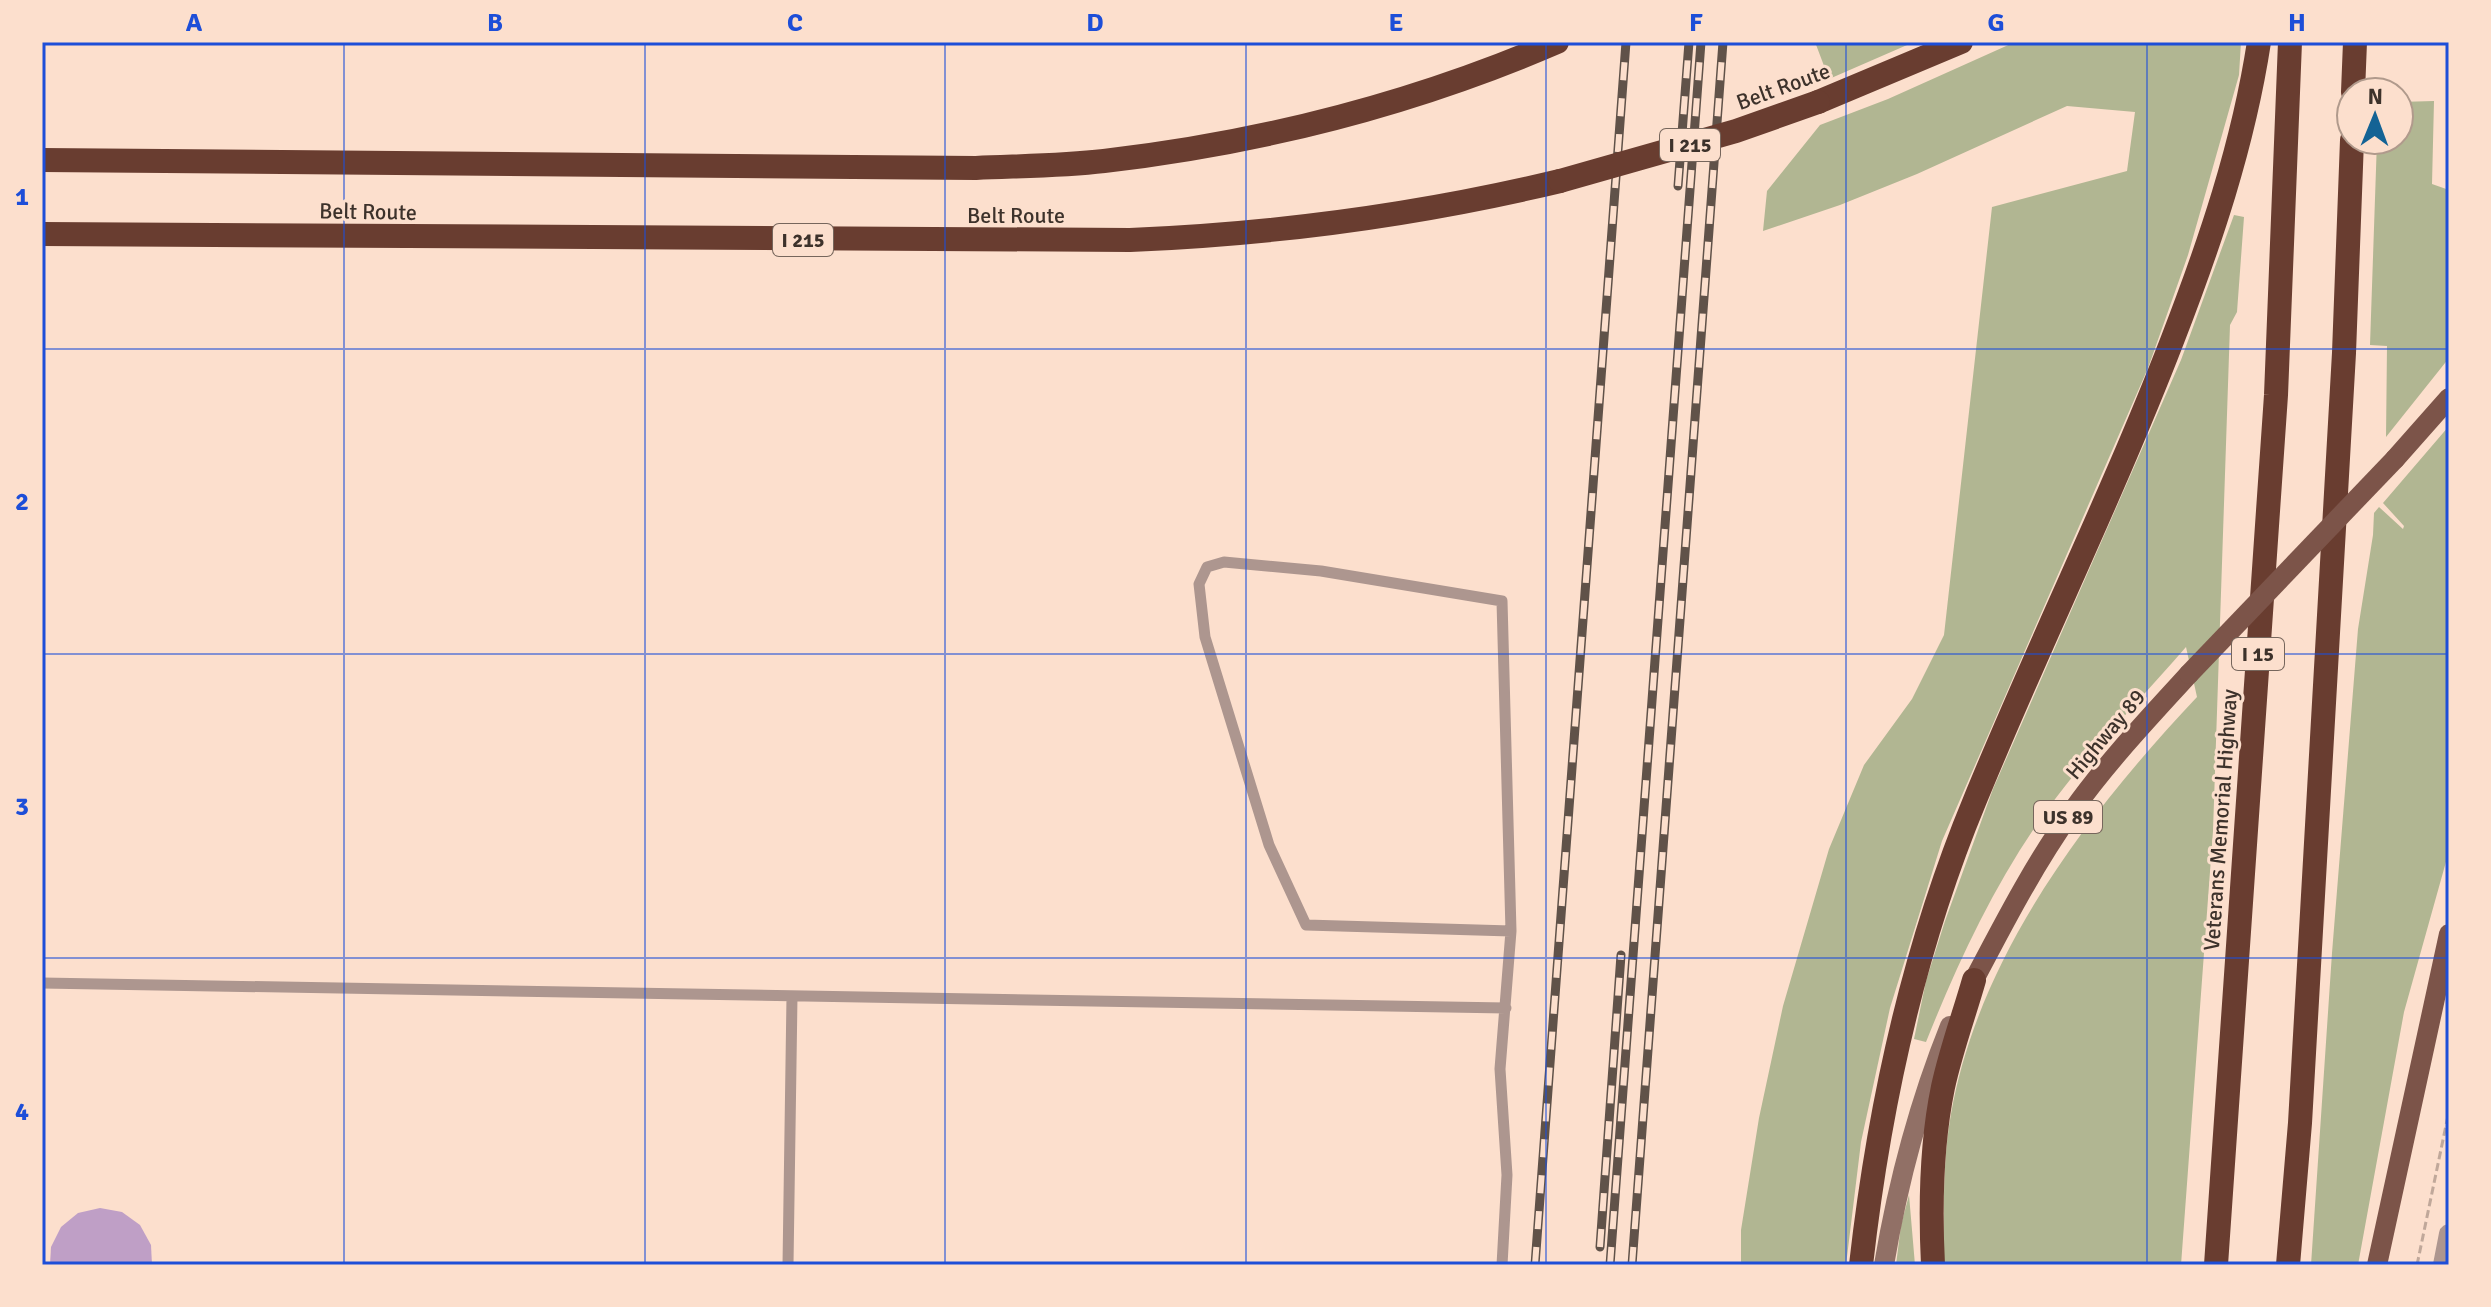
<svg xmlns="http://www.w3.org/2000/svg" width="2491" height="1307" viewBox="0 0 2491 1307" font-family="Signika,sans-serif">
  <rect width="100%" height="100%" fill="#fcdfcd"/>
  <path fill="#b1b692" d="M1815,42H1914L1829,79Z
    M2015,42H2241L2239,75L2188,255L2148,368L1942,841L1890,1008L1861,1142L1846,1265H1741V1230L1759,1118L1783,1006L1829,849L1864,765L1912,699L1944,635L1992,207L2127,171L2135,112L2067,106L1917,174L1840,205L1763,231L1767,191L1820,125L1888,99Z
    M2434,101L2432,184L2449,190V358L2386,437L2387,346L2370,345L2377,140H2399V102Z
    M2234,215L2244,217L2237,312L2230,325L2213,831L2181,1265H1944C1944,1214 1942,1164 1951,1114C1979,954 2088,813 2197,697L2186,647C2139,701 2089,752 2047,810C1996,880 1958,962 1926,1042L1914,1039L1926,981L1945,921L1993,789L2181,360Z
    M2449,426V851L2404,1012L2358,1265H2311L2332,953L2358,629L2373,535L2374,513L2379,507L2403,529L2404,526L2383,503Z
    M1909,1195L1915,1265H1896L1901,1225Z"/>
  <path fill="#bf9fc6" d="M100,1208L122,1212L140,1225L151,1245L152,1265H50L51,1247L61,1227L78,1213Z"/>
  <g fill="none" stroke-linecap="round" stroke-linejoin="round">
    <path stroke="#c0a89a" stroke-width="3" stroke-dasharray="8 4" stroke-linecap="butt" d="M2417,1265L2449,1111"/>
    <path stroke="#ad968f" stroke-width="11" d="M42,983L1506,1008
      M788,1265L792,996
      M1502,1265L1507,1175L1500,1069L1511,931L1502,601L1321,571L1224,562L1207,567L1199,584L1205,637L1269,845L1306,925L1511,931"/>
    <path stroke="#ad968f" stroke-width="20" d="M2443,1265L2449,1234"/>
    <path stroke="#917066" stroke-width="20" d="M1884,1265C1898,1182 1919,1103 1950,1026"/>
    <path stroke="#7c5449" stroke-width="20" d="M2395,459L2449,398
      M1974,980C2005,921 2035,863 2073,810C2108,761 2149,718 2189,674
      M2377,1265L2449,934"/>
    <path stroke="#693d30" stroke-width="24" d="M2353,92L2355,42
      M1818,102L1961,42
      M42,160L976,168C1018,166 1061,166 1104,161C1259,143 1413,104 1557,42
      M42,234L1130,240C1275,234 1418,215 1560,181
      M1861,1265C1879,1106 1913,949 1975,800C2038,646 2112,496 2172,341C2210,243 2243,146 2259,42
      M1933,1265C1930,1205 1931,1145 1943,1087C1951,1050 1964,1015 1974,980
      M2216,1265L2276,395L2290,42
      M2288,1265L2300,1123L2344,353L2352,140"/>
    <defs>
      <path id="rail" d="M1678,186L1689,42
        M1600,1247L1621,955
        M1535,1265L1626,42
        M1610,1265L1701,42
        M1632,1265L1723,42"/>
    </defs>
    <use href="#rail" stroke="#605249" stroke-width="9"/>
    <use href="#rail" stroke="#fcdfcd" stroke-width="6" stroke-dasharray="18" stroke-linecap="butt"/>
    <path stroke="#7c5449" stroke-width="20" d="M2189,674L2395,459"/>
    <path stroke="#693d30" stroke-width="24" d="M1560,181L1736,131L1818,102"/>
  </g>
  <path fill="none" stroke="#1d4ed8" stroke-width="2" stroke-opacity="0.55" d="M344,42V1265M645,42V1265M945,42V1265M1246,42V1265M1546,42V1265M1846,42V1265M2147,42V1265M42,349H2449M42,654H2449M42,958H2449"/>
  <g text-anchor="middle" stroke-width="6" stroke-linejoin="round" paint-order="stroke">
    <g fill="#fcdfcd" stroke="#76665c" stroke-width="2">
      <rect x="1660" y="129" width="60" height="32" rx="6"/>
      <rect x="773" y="224" width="60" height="32" rx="6"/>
      <rect x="2232" y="638" width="52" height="32" rx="6"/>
      <rect x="2034" y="801" width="68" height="32" rx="6"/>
    </g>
    <g font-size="20" font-weight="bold" fill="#3d322b">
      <text x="1690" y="152">I 215</text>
      <text x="803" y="247">I 215</text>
      <text x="2258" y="661">I 15</text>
      <text x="2068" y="824">US 89</text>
    </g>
    <g font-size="22" fill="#3d322b" stroke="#fcdfcd">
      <text transform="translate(1783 86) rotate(-20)" y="8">Belt Route</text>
      <text transform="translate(368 211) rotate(1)" y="8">Belt Route</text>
      <text x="1016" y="223">Belt Route</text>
      <text transform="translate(2105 734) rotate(-50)" y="8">Highway 89</text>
      <text transform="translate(2220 820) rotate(-86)" y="8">Veterans Memorial Highway</text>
    </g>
  </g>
  <rect width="2491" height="1307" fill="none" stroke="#fcdfcd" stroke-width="88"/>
  <g transform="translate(2375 116) rotate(1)"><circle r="38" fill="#fcdfcd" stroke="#b09a8c" stroke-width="2"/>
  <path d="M0-6L14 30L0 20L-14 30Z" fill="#146395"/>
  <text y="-12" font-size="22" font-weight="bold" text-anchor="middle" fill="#3d322b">N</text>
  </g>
  <rect x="44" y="44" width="2403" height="1219" fill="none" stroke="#1d4ed8" stroke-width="3"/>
  <g font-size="26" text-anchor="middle" font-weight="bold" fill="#1d4ed8">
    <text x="194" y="31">A</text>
    <text x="495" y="31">B</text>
    <text x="795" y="31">C</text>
    <text x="1095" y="31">D</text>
    <text x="1396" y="31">E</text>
    <text x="1696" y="31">F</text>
    <text x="1996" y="31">G</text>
    <text x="2297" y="31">H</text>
    <text x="22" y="205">1</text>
    <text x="22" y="510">2</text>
    <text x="22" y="815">3</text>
    <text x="22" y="1120">4</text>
  </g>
</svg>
